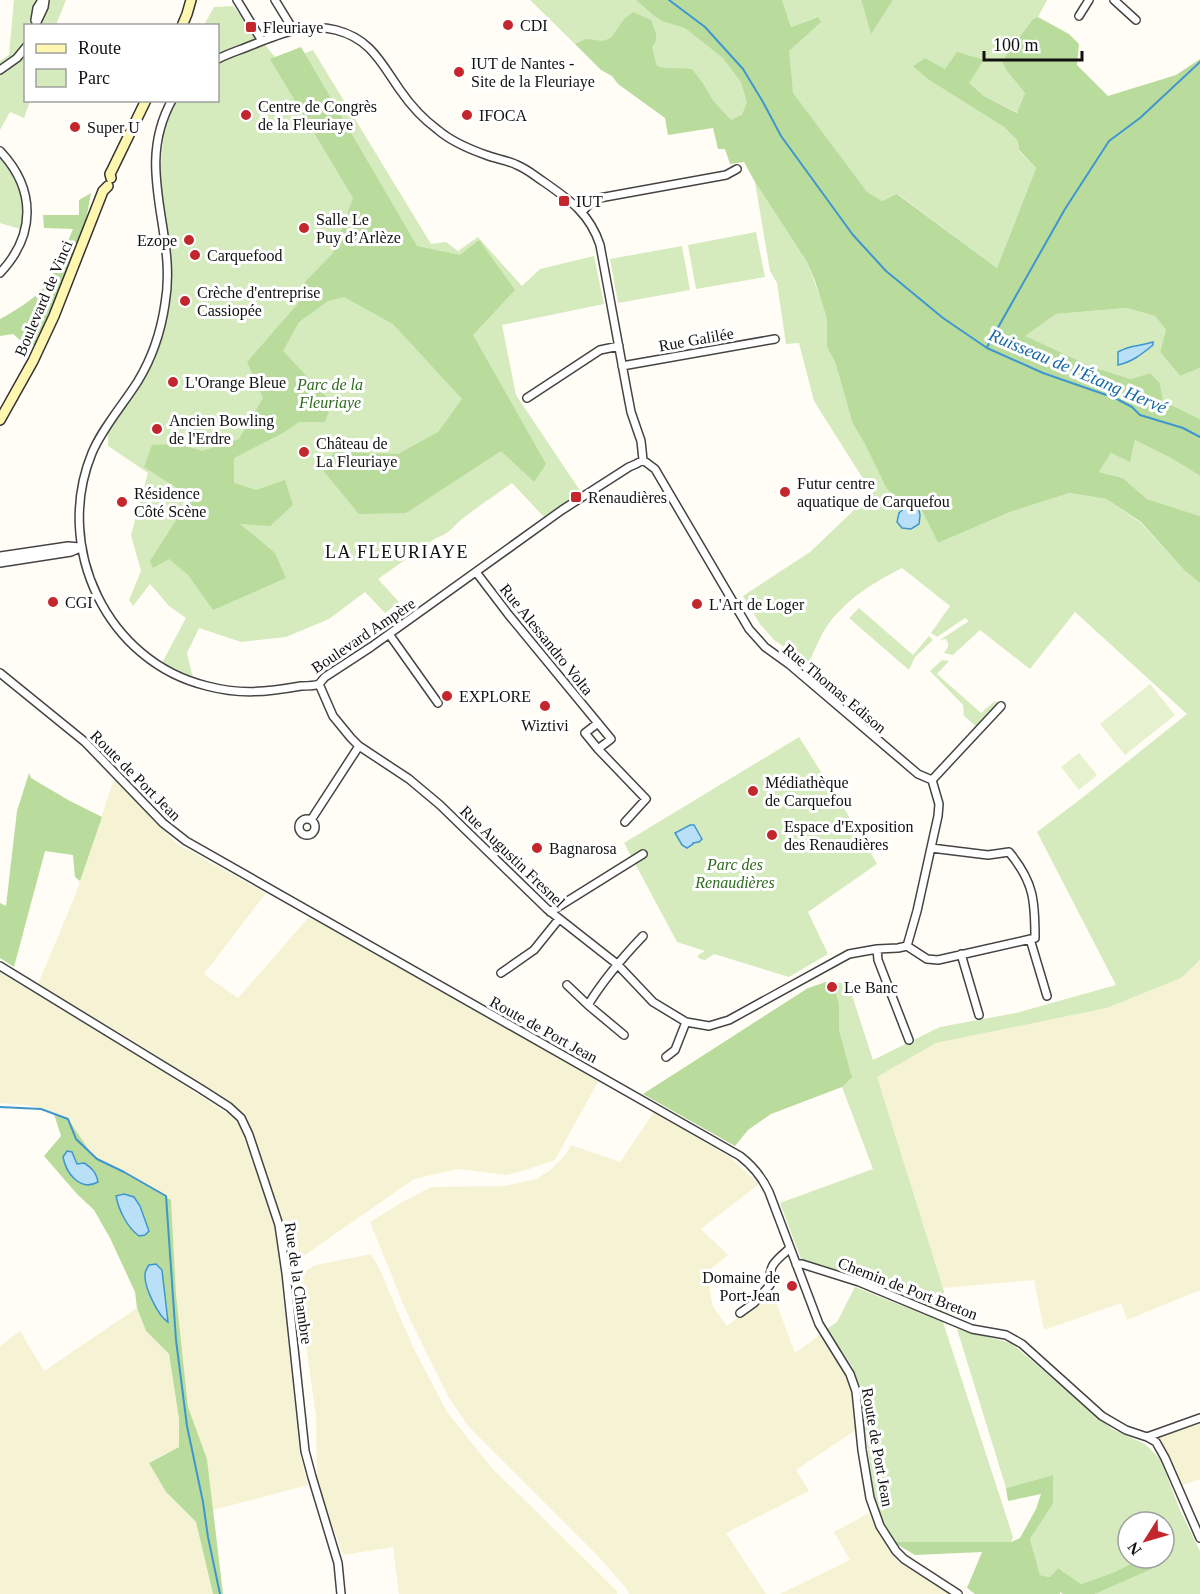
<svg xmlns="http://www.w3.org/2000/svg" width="1200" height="1594" viewBox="0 0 1200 1594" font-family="'Times New Roman',serif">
  <rect width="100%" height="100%" fill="#fffdf5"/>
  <path fill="#f6f3d4" d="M114,779L177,844L266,893L204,974L238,998L309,917L600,1078L555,1160L529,1169L507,1175L458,1169L414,1179L292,1264L283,1222L245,1114L147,1049L38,984L75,896Z
    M1200,960V1290L1127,1320L1121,1303L1044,1330L1034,1280L943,1288L876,1077L936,1043L1107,1008L1181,978Z
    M0,972L156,1067L234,1118L240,1126L271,1213L278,1249L300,1454L308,1485L213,1510L207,1459L188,1407L176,1294L171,1200L134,1178L93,1156L68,1119L28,1105L0,1103Z
    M654,1112L730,1157L759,1184L701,1229L728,1255L706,1273L713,1307L727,1326L769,1294L775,1299L795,1353L820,1335L844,1372L850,1385L856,1430L796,1470L809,1491L726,1533L766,1594H629L626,1588L597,1555L468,1426L448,1396L406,1311L370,1222L402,1202L431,1187L504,1186L536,1179L552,1169L567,1153L571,1145L620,1162Z
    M371,1254L379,1268L413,1347L447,1412L491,1467L617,1591V1594H399L393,1547L343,1555L317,1482L316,1416L296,1276L316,1265Z
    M137,1308L146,1331L169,1354L179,1419V1447L149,1462L166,1492L196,1522L213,1594H0V1346L20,1331L44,1371Z
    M1200,1421V1479L1180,1486L1157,1439Z
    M869,1513L890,1551L898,1562L951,1594H780L850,1560L834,1532Z"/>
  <path fill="#d5ebbd" d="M14,0H66L56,25L26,26V100L30,101L24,118L10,112L0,130V61L9,55Z
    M530,0H775L788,38L817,17L791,27L782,0H861L871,33L893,0H1047L1038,17L1033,19L1002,61L1006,70L1025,93L1018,113L984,96L968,83L984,60L945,70L929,80L1004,127L1018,141L1019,151L1036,168L997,268L898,194L882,201L868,193L853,424L866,446L918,503L938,543L1010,512L1068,493L1106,499L1141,523L1184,570L1200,583V960L1181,978L1107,1008L936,1043L877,1077L943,1288L950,1316L917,1301L801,1259L780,1203L873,1169L842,1087L853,1077L851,1074L839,1029V1004L834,987L826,982L848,983L873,1060L940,1027L1016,1013L1116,985L1037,832L1082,798L1187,714L1075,612L1030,669L980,630L953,655L944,653L948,647V643L946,639L940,640L969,621L965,618L937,637L931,633L950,606L902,568C873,583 846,599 827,626C819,638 814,652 808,665L773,639L760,624L743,596L810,552L872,493L814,401L799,343L786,344L777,283L770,271L755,182L807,262L822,302L813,268L743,156L706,117L583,41L575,44Z
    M233,6L280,63L313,50L431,244L446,242L458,251L478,237L522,286L540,269L594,256L604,304L502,325L516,395L581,492L544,517L512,483C496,495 478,506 462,519C452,527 450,534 436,538L378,579L399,602L385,613L365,592L329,619L286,637L241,642L199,628L187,653L193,678L162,663L186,618L169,606L150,584L133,606L129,600L141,571L131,535L148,473L108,446V430L159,341L172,278L167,226L160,194V172L167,101L218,100V26L204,25L214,7Z
    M0,156C15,169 25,191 26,211C26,217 22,224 20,229L0,223Z
    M756,232L765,277L696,289L688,245Z
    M682,246L690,290L618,303L610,259Z
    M1126,308L1155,316L1166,330L1160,352L1180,376L1200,368V419L1163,401L1160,383L1150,373L1131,379L1093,367L1024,336L1056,314Z
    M1135,440L1171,458L1200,476V516L1147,499L1123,478L1099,472L1111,453L1130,461Z
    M859,608L913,655L929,636L933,640L915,657L909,670L849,618Z
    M942,660L949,661L937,674L981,713L995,701L998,704L977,727L964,716L963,705L930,671Z
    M799,737L862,837L877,864L808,912L828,954L789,977L714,954L705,960L700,959L697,956L705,951L677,942L624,843Z
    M855,1287L943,1322L1013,1537L1011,1542H893L884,1528L874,1498L860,1387L852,1366L827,1329L837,1322Z
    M957,1329L1011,1343L1112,1429L1145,1444L1161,1460L1179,1508L1200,1551V1594H1095L1159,1566L1157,1558H1164V1522H1128V1558H1143L1112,1573L1081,1584L1058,1568L1050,1577L1040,1575L1030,1539L1053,1504V1475L1006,1488Z"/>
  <path fill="#b9dc9c" d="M636,0H782L791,27L818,17L821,22L789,51L793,93L867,192L882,201L897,194L997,268L1036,168L1019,150L1018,141L1004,127L929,80L913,66L925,58L945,69L957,52L984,60L969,83L984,96L1017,113L1025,93L1006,70L1002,61L1033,19L1038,17L1069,34L1079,44L1077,65L1108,96L1176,75L1200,59V368L1180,376L1160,352L1166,330L1155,316L1126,308L1056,314L1025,336L1093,367L1131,379L1150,373L1160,383L1163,401L1200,419V476L1171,458L1135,440L1130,462L1111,453L1099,472L1123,478L1147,499L1200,516V583L1184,570L1141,522L1106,499L1069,493L1010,512L938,543L918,503L903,502L887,489L866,446L853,424L836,364L827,346V318L815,281L807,262L755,182L744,162L730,164L725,149H718L713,128L668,135L665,118L618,84L612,76L601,70L575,44L586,39L603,41L611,38L624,19L633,12L651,20L656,34V40L652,48L657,66C668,70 680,67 692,69L702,82L714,102L731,120L742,115L747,102L741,82L723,58L685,28L662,21L652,14Z
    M861,0H893L871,34Z
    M301,47L417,246L460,255L479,240L515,290L473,335L546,464L534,482L501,451L406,513L359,514L320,467L335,452L398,454L438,432L462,399L393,324L344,297L328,301L299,322L283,351L332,403L325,422H299L283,433L234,458V483L256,490L285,480L293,505L270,526L240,524L275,553L286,578L213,610L188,575L169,559L153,568L150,561L191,497L144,467L152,445L180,444L202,451L239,439L263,398L247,362L301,300L305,282L333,253L353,198L270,59Z
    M91,193L85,226L37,344L28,347L13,334L0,336V319C13,312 33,300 43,288C57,272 65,248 73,229L44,228L43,215H79V200Z
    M29,773L31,778L70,801L102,817L80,881L75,877L73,855L45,851L14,967L0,958V903L6,906L17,811Z
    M826,982L834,987L839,1004V1029L851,1074L853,1077L842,1087L771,1114L748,1130L735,1146L643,1094L808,988Z
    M54,1114L68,1119L93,1156L134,1178L171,1200L176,1294L188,1407L207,1459L223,1594H213L196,1522L166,1492L149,1463L179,1447V1419L169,1354L146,1331L137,1308L135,1292L110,1238L94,1210L77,1194L44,1156L61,1136Z
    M1053,1475V1504L1030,1539L1040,1575L1050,1577L1058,1568L1081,1584L1112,1573L1143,1558H1157L1159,1566L1095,1594H1063L1060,1592V1594H975L967,1588L982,1552L915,1555L893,1542H1011L1020,1538L1036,1509L1041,1494L1008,1501L1006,1488Z"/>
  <path fill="#e6f2cf" d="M1150,684L1175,715L1125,755L1100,724Z
    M1079,753L1097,775L1079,790L1061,767Z"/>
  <path fill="#b9e0f7" stroke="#3f96cf" stroke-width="1.5" d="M1153,342V345C1142,354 1132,362 1118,365V352C1132,344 1138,347 1153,342Z
    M907,506H918L920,515L919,524L911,529L902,528L897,522L899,513Z
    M690,825H694L702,839L699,842L693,843V844L687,848L682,845L675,833Z
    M67,1151L72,1152L77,1164L84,1163C92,1168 96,1172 98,1182C80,1192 66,1173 63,1157Z
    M124,1194L134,1197L140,1206L149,1231L145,1235L139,1236C127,1227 119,1211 116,1196Z
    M156,1264L162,1270L168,1322C158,1316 144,1287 145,1274C145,1271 147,1268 149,1265Z"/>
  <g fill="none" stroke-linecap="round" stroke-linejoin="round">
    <path stroke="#3f96cf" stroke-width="2" d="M669,0L705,27L743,69L763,102L781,136L853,235L886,271L943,318L987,348L1043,373L1115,398L1132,407L1140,415L1183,428L1200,437
      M987,347L1065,209L1109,141L1140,118L1200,62
      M0,1107L41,1109L68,1119L76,1139L97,1159L124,1172L166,1196L176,1340L187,1426L203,1502L208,1537L220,1594"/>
    <defs>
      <path id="minor" d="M237,0L262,41
        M275,0L294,31
        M1114,0L1136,20
        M1079,16L1089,0
        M35,20L37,8L42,0
        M35,26L44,7L45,0
        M0,70L17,58L26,47
        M172,100C133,170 178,232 165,304C161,331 152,358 138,381C123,405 103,427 92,453C53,547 107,662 207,686C241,695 267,692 301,686C306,686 315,686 319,684C321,682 323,679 325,677L371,647L562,510L629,467L636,464L643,460L641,441L631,412L627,391L600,245C590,214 570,200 544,182C535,176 527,169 517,165C507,160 496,159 486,155C469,149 452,142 438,130C423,119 411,106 400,90C381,63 371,39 336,30C305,22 275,36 247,47C237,51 227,54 218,59
        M0,151C36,189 36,235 0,273
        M582,212L594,199L726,175L737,169
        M622,366L775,339
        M527,398L600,350L619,346
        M643,460L655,469L749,629L765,647L790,665L918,774L932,780
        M0,556L68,546L79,547
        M0,563L71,552L82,547
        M476,572L508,614L611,739L598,749L646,799L625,822
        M389,634L438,703
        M0,673L85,742L163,823L186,841L740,1156C753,1166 762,1177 769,1192L819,1324L850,1374L856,1391L862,1450L870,1498L880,1526L896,1551L904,1559L958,1594
        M319,684L333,716L351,738L359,746L409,779L440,805L547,909L617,964L653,1002L686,1022L709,1026L729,1020L849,954L877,949L898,948L907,946
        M598,749L585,733L598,723
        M932,780L1001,706
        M299 827a8 8 0 1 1 16 0a8 8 0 1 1-16 0Z
        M311,820L359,746
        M550,912L643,854
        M1030,939L1047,996
        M907,946L927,959L938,960L1035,938C1035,901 1034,882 1009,852L988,855L931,848
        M907,946L917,911L938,816L939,804L932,780
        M877,949L878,960L909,1040
        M961,954L979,1015
        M0,966L201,1089L229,1107L241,1118L249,1135L279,1225L286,1273L305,1451L312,1477L338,1563L341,1594
        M501,973L534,950L559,919
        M567,985L588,1005
        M624,1035L588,1005C604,979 622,958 643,936
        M666,1057L675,1050L686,1022
        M796,1264H802L859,1282L972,1329L1006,1335L1022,1344L1102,1416L1126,1430L1147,1437L1156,1442L1165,1458L1200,1538
        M740,1313L754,1303L770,1285C768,1264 776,1261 790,1248
        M1147,1437L1200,1418"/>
      <path id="secondary" d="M182,26L187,14L191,0
        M111,178L110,174L113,168L146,100
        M0,420L33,361L54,316L103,191L108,186"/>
    </defs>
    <use href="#minor" stroke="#444" stroke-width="10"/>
    <use href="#secondary" stroke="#333" stroke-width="12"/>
    <use href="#minor" stroke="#fff" stroke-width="7"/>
    <use href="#secondary" stroke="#fff6b0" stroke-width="9"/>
  </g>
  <g fill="#c4262e" stroke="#fff" stroke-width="2">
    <circle cx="508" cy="25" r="6"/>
    <rect x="245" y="21" width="12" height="12" rx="3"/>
    <circle cx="459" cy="72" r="6"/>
    <circle cx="246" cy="115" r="6"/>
    <circle cx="467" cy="115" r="6"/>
    <circle cx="75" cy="127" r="6"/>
    <rect x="558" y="195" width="12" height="12" rx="3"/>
    <circle cx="304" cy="228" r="6"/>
    <circle cx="189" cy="240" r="6"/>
    <circle cx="195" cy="255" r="6"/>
    <circle cx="185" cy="301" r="6"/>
    <circle cx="173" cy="382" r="6"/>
    <circle cx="157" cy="429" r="6"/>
    <circle cx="304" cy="452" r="6"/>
    <circle cx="785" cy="492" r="6"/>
    <rect x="570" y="491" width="12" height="12" rx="3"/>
    <circle cx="122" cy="502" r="6"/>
    <circle cx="53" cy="602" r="6"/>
    <circle cx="697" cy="604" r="6"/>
    <circle cx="447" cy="696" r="6"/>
    <circle cx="545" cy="706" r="6"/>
    <circle cx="753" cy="791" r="6"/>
    <circle cx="772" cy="835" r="6"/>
    <circle cx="537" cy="848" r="6"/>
    <circle cx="832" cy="987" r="6"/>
    <circle cx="792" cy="1286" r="6"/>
  </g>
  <g text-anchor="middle" stroke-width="6" stroke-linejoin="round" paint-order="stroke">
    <g font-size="16" fill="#111" stroke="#fff" text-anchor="start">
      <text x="520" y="31">CDI</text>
      <text x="263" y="33">Fleuriaye</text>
      <text x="471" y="69">IUT de Nantes -<tspan x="471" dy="18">Site de la Fleuriaye</tspan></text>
      <text x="258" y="112">Centre de Congrès<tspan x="258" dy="18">de la Fleuriaye</tspan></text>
      <text x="479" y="121">IFOCA</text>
      <text x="87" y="133">Super U</text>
      <text x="576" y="207">IUT</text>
      <text x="316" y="225">Salle Le<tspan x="316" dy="18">Puy d’Arlèze</tspan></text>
      <text x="177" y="246" text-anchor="end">Ezope</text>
      <text x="207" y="261">Carquefood</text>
      <text x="197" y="298">Crèche d'entreprise<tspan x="197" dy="18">Cassiopée</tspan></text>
      <text x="185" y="388">L'Orange Bleue</text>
      <text x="169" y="426">Ancien Bowling<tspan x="169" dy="18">de l'Erdre</tspan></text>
      <text x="316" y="449">Château de<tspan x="316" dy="18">La Fleuriaye</tspan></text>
      <text x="797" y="489">Futur centre<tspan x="797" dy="18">aquatique de Carquefou</tspan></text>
      <text x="134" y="499">Résidence<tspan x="134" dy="18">Côté Scène</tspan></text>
      <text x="588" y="503">Renaudières</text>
      <text x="65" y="608">CGI</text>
      <text x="709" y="610">L'Art de Loger</text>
      <text x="459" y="702">EXPLORE</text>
      <text x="545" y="731" text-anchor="middle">Wiztivi</text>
      <text x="765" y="788">Médiathèque<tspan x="765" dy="18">de Carquefou</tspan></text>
      <text x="784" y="832">Espace d'Exposition<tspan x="784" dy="18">des Renaudières</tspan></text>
      <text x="549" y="854">Bagnarosa</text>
      <text x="844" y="993">Le Banc</text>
      <text x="780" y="1283" text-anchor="end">Domaine de<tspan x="780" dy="18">Port-Jean</tspan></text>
    </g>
    <g font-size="16" fill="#111" stroke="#fff">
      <text transform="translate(43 298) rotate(-67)" y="6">Boulevard de Vinci</text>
      <text transform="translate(696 339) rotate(-10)" y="6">Rue Galilée</text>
      <text transform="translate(363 635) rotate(-34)" y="6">Boulevard Ampère</text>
      <text transform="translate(547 639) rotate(51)" y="6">Rue Alessandro Volta</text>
      <text transform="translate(835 688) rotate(40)" y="6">Rue Thomas Edison</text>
      <text transform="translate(136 775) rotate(45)" y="6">Route de Port Jean</text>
      <text transform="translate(513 856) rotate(44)" y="6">Rue Augustin Fresnel</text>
      <text transform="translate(544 1029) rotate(29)" y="6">Route de Port Jean</text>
      <text transform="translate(299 1283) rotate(82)" y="6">Rue de la Chambre</text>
      <text transform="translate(908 1288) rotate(21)" y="6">Chemin de Port Breton</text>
      <text transform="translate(878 1447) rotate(80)" y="6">Route de Port Jean</text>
    </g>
    <g font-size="16" font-style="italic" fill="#2f6b1f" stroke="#fff">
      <text x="330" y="390">Parc de la<tspan x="330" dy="18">Fleuriaye</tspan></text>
      <text x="735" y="870">Parc des<tspan x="735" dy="18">Renaudières</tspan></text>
    </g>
    <g font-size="18" font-style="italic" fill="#1768a6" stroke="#fff">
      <text transform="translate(1078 371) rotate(23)" y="6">Ruisseau de l'Étang Hervé</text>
    </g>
    <g font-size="18" letter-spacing="1.5" fill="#111" stroke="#fff">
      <text x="397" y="558">LA FLEURIAYE</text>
    </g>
  </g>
  <rect x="24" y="24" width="195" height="78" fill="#ffffff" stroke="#a0a0a0" stroke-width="1.5"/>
  <rect x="36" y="44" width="30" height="9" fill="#fff6b0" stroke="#a0a0a0" stroke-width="1.5"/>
  <text x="78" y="54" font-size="18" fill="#111111">Route</text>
  <rect x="36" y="69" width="30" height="18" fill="#d5ebbd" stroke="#a0a0a0" stroke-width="1.5"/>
  <text x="78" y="84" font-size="18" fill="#111111">Parc</text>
  <g transform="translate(1146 1540) rotate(233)"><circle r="28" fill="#ffffff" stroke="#a0a0a0" stroke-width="1.5"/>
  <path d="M0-4.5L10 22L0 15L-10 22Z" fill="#c4262e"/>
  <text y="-9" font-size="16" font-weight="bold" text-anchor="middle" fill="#111111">N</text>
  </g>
  <path d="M984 51v9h98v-9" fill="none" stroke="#111111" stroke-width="3"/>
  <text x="993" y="51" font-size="18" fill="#111111" stroke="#ffffff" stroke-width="4.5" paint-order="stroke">100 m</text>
</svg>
